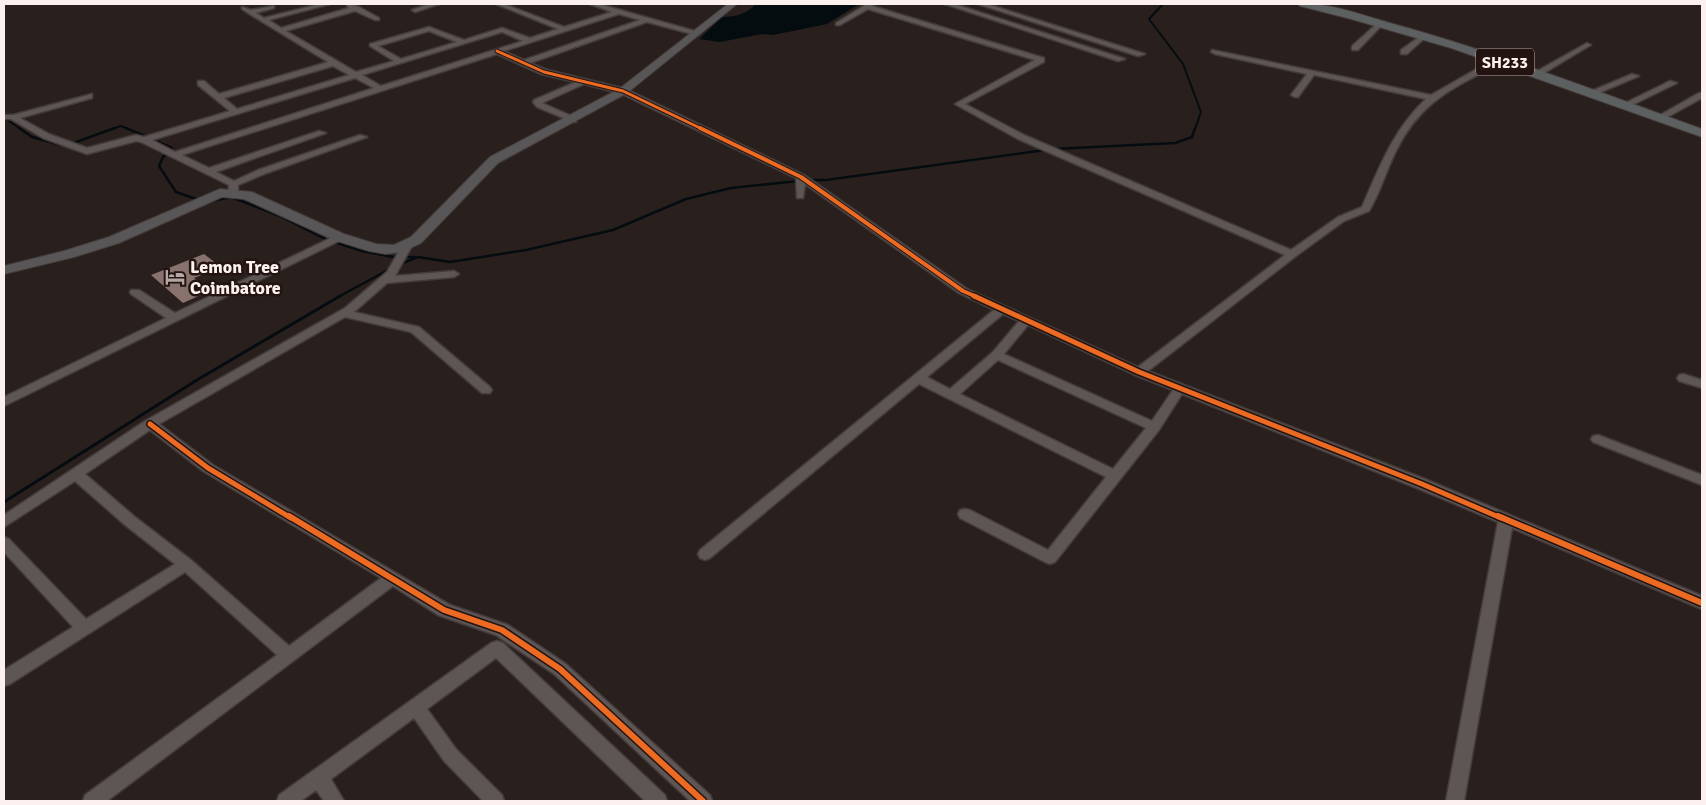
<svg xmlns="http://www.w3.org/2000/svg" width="1706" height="805" viewBox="0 0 1706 805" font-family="Signika,sans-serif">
  <rect width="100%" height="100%" fill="#29201e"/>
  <path fill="#050c10" d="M756,4H859L827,24L773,35L762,34L720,42L699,39L722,17C735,17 747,14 756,4Z"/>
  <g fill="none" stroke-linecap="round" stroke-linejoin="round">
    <path stroke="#050c10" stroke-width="2" d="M1163,4L1149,19L1183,64L1201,112L1195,129
      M4,118L21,129
      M112,129L121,126L128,129"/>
    <path stroke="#050c10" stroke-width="2.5" d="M19,128L32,137L65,146L115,128
      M126,128L172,148L163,157L159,166L176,192L199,200
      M1053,149L1175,143L1192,137L1195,128
      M807,180H826L1046,150
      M212,201L231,197L280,216L325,239L362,251L393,257H414
      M398,265L418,257L450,262L526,250L613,230L686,199L731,188L799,181
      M338,297L390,269"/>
    <path stroke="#050c10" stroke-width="3" d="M4,502L197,380L340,296"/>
  </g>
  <path fill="#88726d" d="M204,254L221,267L194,278L210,291L183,303L151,275Z"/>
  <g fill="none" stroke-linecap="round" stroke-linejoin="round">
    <defs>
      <path id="minor" d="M320,4H330L269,20L281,28L349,8L347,6L350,4L359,7L379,18V20H375L355,11L286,31L356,72L394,61L370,46V44L429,27L464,40L502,28L530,38L558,29L496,4H504L564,27L612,12L590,4H599L698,32L699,33L696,35L647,22L530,63L547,70L626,89L804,175L967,289L1138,367L1285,255L1018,139L955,104L1035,60L868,9L840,25H836V23L867,4H874L872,6L1044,58V62L965,104L1024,135L1291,250L1338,217L1362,207C1379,168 1394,128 1426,99L1314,75L1298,97H1295L1291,95L1307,74L1215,54L1211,52L1212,50L1431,95L1496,58H1502V62C1454,88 1421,100 1396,151C1386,171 1380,193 1369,211L1344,221L1296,256L1148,371L1427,480L1702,596V609L1512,528L1464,801H1446L1498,522L1417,488L1182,394L1159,430L1055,562L1050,564L1045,562L960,518L958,514L960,510L965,509L970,510L1048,550L1106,477L919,384L710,558L705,560L700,558L698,554L700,550L994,310L959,293L805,184L803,198H797L796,178L620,93L584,84L542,103L576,118V122H573L537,107L533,102L534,100L576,82L541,74L497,54L182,155L209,168L319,131L326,133L216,172L234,181L258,170L360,135L367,137L264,174L238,185V193L233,196L228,193L229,185L141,142L136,141L87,154L43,138L11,119H4V115H13L92,94V98L20,118L49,134L87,148L136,135L144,137L230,111L198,85V81H204L219,94L328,62L248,13L242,9V7L251,10L274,6V8L256,13L264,18ZM619,14L640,20L524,60L504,51ZM429,31L457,42L401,59L378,46ZM502,32L523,41L381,86L362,75ZM333,66L349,75L237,109L224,98ZM355,78L374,88L175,152L152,140ZM1003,314L1019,321L993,352L950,389L927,377ZM1028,325L1135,375L1173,390L1152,421L1004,354ZM998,360L1146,428L1113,469L960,394Z
        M430,4H439L415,12L412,10Z
        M945,4H954L1125,59L1118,61Z
        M978,4H987L1145,54L1138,56Z
        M1380,21L1385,22L1358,50H1352V46Z
        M1422,35L1427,36L1407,54H1401V50Z
        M1587,43L1591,45L1589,46L1539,76L1532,74Z
        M1632,74L1639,76L1594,95L1587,93Z
        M1670,81L1677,83L1626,108L1619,106Z
        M1699,93H1702V98L1662,120L1655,118Z
        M339,234L344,237L343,239L4,406V397L166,318L131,294L130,292L131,290H139L175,313Z
        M407,243L412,246L395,276L454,271L459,274L454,277L387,283L354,312L419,327L490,387L492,390L490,393H482L411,332L345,317L159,424L213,465L450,605L508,625L566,664L710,795L712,801H690L554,674L496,635L438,615L393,586L107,801H83L85,795L277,655L185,572L10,684L4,686V670L73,627L4,552V537L9,539L86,619L175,564L125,525L75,481L4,527V515L145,421L345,308L387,272L403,244ZM150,430L203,471L381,578L289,646L191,560L135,517L85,474Z
        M1683,374L1702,380V388L1679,381L1677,378L1679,375Z
        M1598,435L1702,475V485L1593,442L1591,439L1593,436Z
        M497,641L503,643L665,795L667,801H645L496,658L427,709L456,749L502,795L504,801H483L444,761L414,718L331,779L344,801H324L316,790L301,801H277L279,795L491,643Z"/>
      <path id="secondary" d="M728,4H737L627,93L498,163L421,243L402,252L386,254L369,251L334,240L244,199L222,197L119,243L74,257L4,274V266L64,251L109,237L220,189L252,192L344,234L376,244L394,245L411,237L490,157L619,89Z"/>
      <path id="primary" d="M1298,4C1328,2 1361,15 1390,23C1496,52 1599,92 1702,129V137L1451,48L1351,19L1300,6Z"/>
    </defs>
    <use href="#minor" stroke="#443c3b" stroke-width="3"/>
    <use href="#secondary" stroke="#443c3b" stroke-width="2"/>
    <use href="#primary" stroke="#443c3b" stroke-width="2"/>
    <use href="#minor" fill="#5d5655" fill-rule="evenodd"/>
    <use href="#secondary" fill="#595657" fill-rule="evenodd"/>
    <use href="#primary" fill="#5d6061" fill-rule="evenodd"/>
    <defs>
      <path id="cycleway-far3" d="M497,51L544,72L623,91L702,129"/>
      <path id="cycleway-far2" d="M700,128L801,177L963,291L977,297"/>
      <path id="cycleway-far1" d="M974,296L1139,372L1422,484L1501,518
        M150,424L208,468L291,518"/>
      <path id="cycleway" d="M289,516L444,610L502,630L560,669L703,801
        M1498,516L1702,603"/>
    </defs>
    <use href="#cycleway-far3" stroke="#231411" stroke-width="5"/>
    <use href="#cycleway-far2" stroke="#231411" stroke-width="6"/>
    <use href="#cycleway-far1" stroke="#231411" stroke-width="8"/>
    <use href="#cycleway" stroke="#231411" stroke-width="9"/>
    <use href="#cycleway-far3" stroke="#ed6a23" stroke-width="3"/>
    <use href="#cycleway-far2" stroke="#ed6a23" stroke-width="4"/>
    <use href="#cycleway-far1" stroke="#ed6a23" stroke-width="5"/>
    <use href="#cycleway" stroke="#ed6a23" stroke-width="6"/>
  </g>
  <defs>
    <symbol id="hotel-bare" viewBox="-9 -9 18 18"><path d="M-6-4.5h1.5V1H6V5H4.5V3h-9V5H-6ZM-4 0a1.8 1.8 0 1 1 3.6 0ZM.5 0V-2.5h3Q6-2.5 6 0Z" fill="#b3a8a6" stroke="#231411" stroke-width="2.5" paint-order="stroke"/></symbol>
  </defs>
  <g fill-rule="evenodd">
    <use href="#hotel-bare" x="161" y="263" width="28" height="28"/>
  </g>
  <g text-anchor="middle" stroke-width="5" stroke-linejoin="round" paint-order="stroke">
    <rect fill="#231411" stroke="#bcafac" stroke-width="1" x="1476" y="48.5" width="58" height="27" rx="4"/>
    <g font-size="16" font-weight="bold" fill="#fdf1ef">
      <text x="1505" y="68">SH233</text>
    </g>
    <g font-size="18" font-weight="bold" fill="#fdf1ef" stroke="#231411" text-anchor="start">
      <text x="190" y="273">Lemon Tree<tspan x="190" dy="21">Coimbatore</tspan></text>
    </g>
  </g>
  <rect width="1706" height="805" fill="none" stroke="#fdf1ef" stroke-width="10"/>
</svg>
